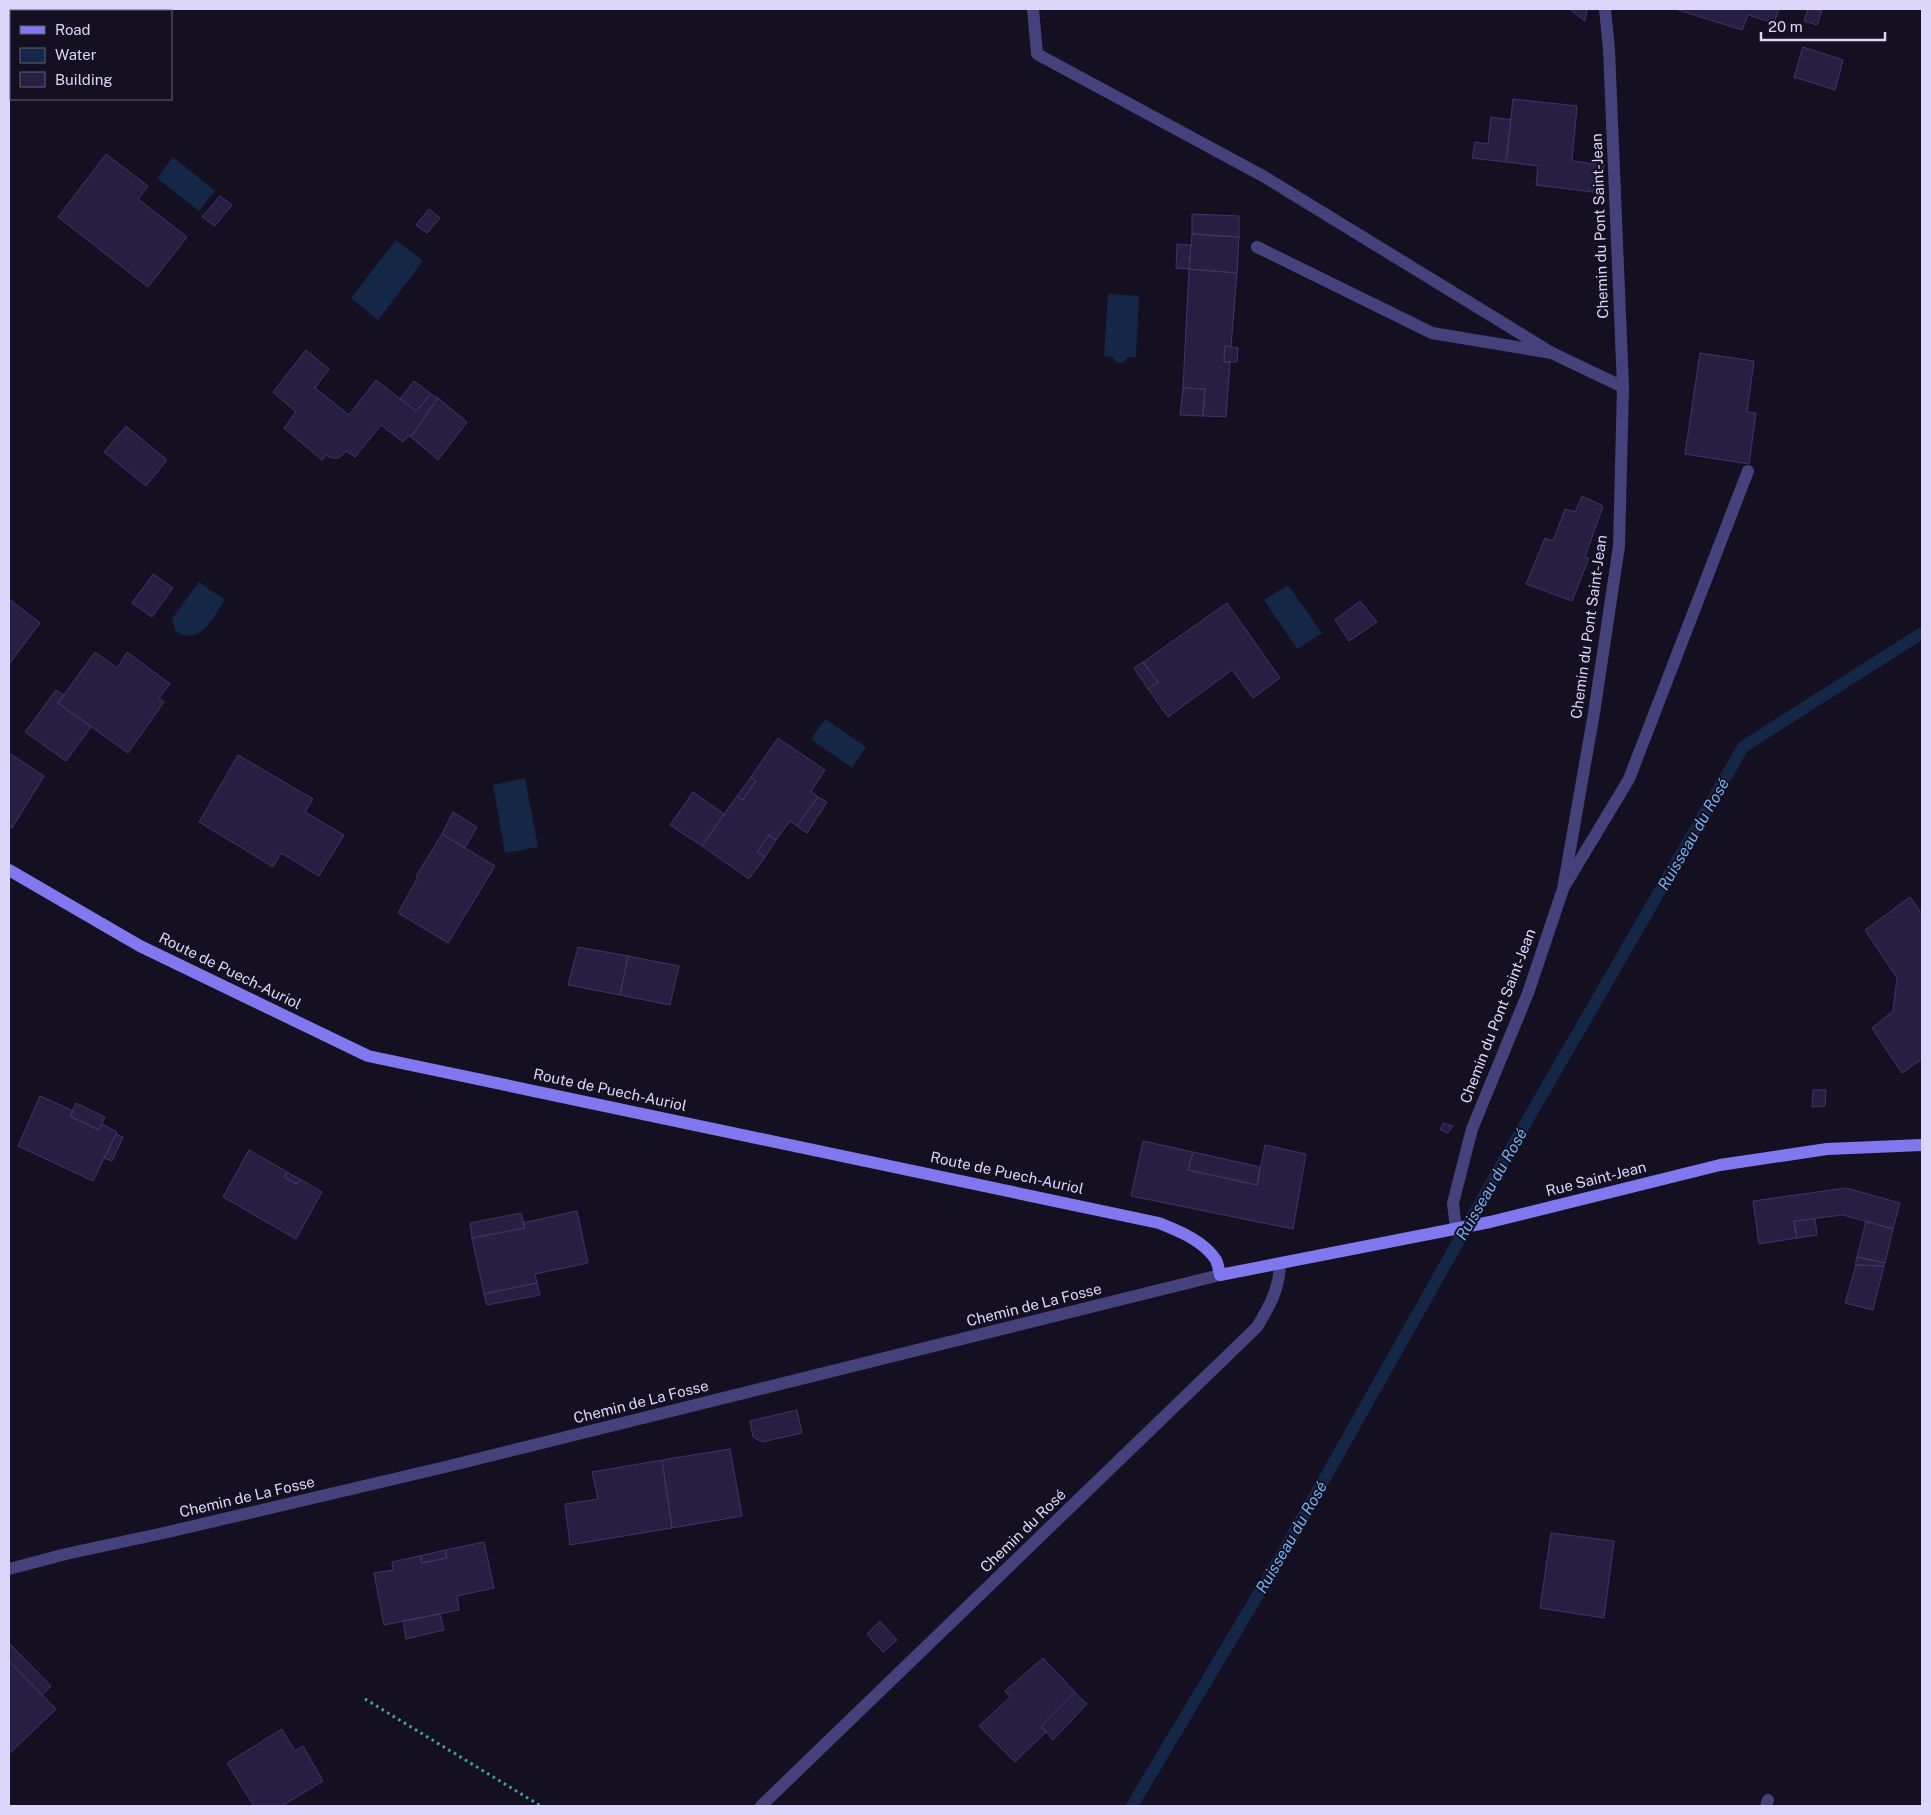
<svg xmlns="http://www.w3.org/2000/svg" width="1931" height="1815" viewBox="0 0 1931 1815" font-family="'Public Sans',sans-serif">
  <rect width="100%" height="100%" fill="#141022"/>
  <path fill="#152747" d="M173,157L215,191L199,211L157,178Z
    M396,240L423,261L378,320L351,298Z
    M1108,294L1139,296L1136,357H1128L1123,363L1115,362L1113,357L1104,356Z
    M199,582L225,600C213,617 199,649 175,630L172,619Z
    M1288,585L1322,633L1297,649L1264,600Z
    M825,719L866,747L852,768L811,739Z
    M525,778L538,847L505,853L493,785Z"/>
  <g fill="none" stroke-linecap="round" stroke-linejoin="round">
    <path stroke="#152747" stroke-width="12" d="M1132,1806L1281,1556L1502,1164L1743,747L1922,633"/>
  </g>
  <path fill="#271f41" stroke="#40336a" d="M1569,9H1587L1585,21Z
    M1675,9H1779L1774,23L1748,15L1742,30Z
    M1808,9L1822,11L1817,25L1804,21Z
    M1803,47L1843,60L1835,90L1794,77Z
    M1513,99L1577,106L1572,161L1604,165L1601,193L1536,185L1538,166L1506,162Z
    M1491,117L1511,120L1506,162L1472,158L1475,142L1488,144Z
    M106,154L148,186L138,199L187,237L148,287L58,217Z
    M220,196L232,205L215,226L202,217Z
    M429,209L440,218L427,233L416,225Z
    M1192,214L1239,216V237L1192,234Z
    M1192,234L1239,237L1237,273L1189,269Z
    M1177,244L1191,245L1189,269L1176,268Z
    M1189,269L1237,273L1231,347L1225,346L1224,362H1230L1226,417L1203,416L1205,389L1183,388Z
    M1225,346L1238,348L1237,362H1224Z
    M306,350L329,369L315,388L349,415L376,380L416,411L431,394L438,398L411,437L409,435L403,442L381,425L355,457L346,451L339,458H331L326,455L322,460L284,428L296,412L273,392Z
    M1700,353L1754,361L1747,412L1756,413L1749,464L1685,454Z
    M414,381L431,394L416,411L400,399Z
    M1183,388L1205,389L1203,416L1180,415Z
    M438,398L467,422L438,460L411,437Z
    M126,426L167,460L146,486L104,452Z
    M1582,496L1603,506L1585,557L1589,558L1572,601L1526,584L1545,538L1553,541L1565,509L1575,512Z
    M153,574L173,588L152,617L132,603Z
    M9,599L40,623L9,664Z
    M1360,601L1377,622L1349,641L1335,620Z
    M1227,603L1280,678L1253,698L1232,670L1168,717L1148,689L1158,682L1143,662Z
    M95,652L117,668L127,652L170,684L159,698L164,702L128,753L58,703Z
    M1143,662L1158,682L1148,689L1134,668Z
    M56,690L64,695L58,703L91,727L66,761L25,732Z
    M778,738L825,770L811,791L818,797L797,826L790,821L776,840L769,835L757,852L765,857L749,879L702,846L737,796L743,800L756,781L751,777Z
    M9,753L44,776L12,828L9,826Z
    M238,755L313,799L305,812L344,835L319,876L281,853L273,867L199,822Z
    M751,777L756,781L743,800L737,796Z
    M693,792L724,814L702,846L670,825Z
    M818,797L827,802L807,833L797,826Z
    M453,812L477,827L465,848L442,834Z
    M442,834L495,866L448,943L398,913L418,877L416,876Z
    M769,835L776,840L765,857L757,852Z
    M1910,897L1922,914V1059L1902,1073L1872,1028L1893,1011L1897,978L1865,930Z
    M578,947L628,956L620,995L568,985Z
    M628,956L679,966L670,1005L620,995Z
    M1813,1090H1826L1825,1106L1812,1107Z
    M40,1096L74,1111L70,1116L99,1130L102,1124L117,1132L93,1181L18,1146Z
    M76,1103L105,1117L99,1130L70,1116Z
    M1443,1123L1453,1126L1448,1133L1440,1130Z
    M116,1134L123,1137L112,1161L104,1158Z
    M1143,1141L1193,1152L1188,1170L1257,1185L1265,1145L1306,1154L1293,1229L1131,1196Z
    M249,1150L287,1172L284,1177L297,1184L300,1179L322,1192L296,1239L223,1197Z
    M1193,1152L1260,1167L1257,1185L1188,1170Z
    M287,1172L300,1179L297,1184L284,1177Z
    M1846,1188L1900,1203L1893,1229L1843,1215L1794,1221L1797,1238L1759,1244L1753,1201Z
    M577,1211L588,1263L535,1274L537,1283L484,1294L472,1238L525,1228L523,1223Z
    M521,1213L525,1228L472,1238L470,1223Z
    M1815,1219L1817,1235L1797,1238L1794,1221Z
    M1866,1221L1893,1229L1885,1263L1857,1257Z
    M1857,1257L1885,1263L1884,1266L1855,1265Z
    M1856,1265L1884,1266L1873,1310L1845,1303Z
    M537,1283L540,1295L487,1305L484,1294Z
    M797,1410L802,1433L762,1442L753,1437L750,1421Z
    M730,1449L742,1516L672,1528L662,1460Z
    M662,1460L672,1528L570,1545L565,1504L598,1499L592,1472Z
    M1551,1533L1614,1541L1604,1618L1540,1608Z
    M484,1542L494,1588L457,1596L459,1610L384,1625L374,1573L393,1570L392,1562L420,1556L422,1563L447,1558L445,1550Z
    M445,1550L447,1558L422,1563L420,1556Z
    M440,1614L444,1630L406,1639L403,1621Z
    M880,1621L897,1640L883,1652L867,1634Z
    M9,1643L51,1686L42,1695L9,1661Z
    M1043,1658L1075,1692L1041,1726L1046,1732L1015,1762L979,1726L1010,1697L1005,1691Z
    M9,1661L56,1709L10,1753L9,1752Z
    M1075,1692L1087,1704L1053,1740L1041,1726Z
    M282,1729L295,1751L303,1746L323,1781L282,1806H254L227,1763Z"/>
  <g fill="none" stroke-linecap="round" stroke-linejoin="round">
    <path stroke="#3ca8a5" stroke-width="3" stroke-dasharray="2.5 4" stroke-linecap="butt" d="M365,1699L541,1806"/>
    <path stroke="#45417b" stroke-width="12" d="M1033,9L1037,54L1263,176L1552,353
      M1257,247L1432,333L1552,353L1623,387
      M1564,887L1629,779L1748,471"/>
    <path stroke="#45417b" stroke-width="12" d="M1456,1229L1453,1203L1472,1129L1528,993L1563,889L1594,713L1619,546L1623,387L1609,50L1605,9
      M9,1569L66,1554L168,1532L445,1467L1220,1275
      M761,1806L1257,1327C1270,1305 1279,1290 1280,1264
      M1766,1806L1768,1800"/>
    <path stroke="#7f78ef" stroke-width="12" d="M9,870L140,946L368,1056L1159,1223C1179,1231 1204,1241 1216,1260C1218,1264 1219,1271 1220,1275L1490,1222L1720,1165L1827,1149L1922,1145"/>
  </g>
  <g text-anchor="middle" stroke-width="4" stroke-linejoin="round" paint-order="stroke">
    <g font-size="15" fill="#dbd6fa" stroke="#141022">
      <text transform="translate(1600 226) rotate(-92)" y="5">Chemin du Pont Saint-Jean</text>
      <text transform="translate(1589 627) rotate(-82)" y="5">Chemin du Pont Saint-Jean</text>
      <text transform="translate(230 971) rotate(26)" y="5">Route de Puech-Auriol</text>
      <text transform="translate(1498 1016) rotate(-69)" y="5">Chemin du Pont Saint-Jean</text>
      <text transform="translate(610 1090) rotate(12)" y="5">Route de Puech-Auriol</text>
      <text transform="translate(1007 1173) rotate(12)" y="5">Route de Puech-Auriol</text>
      <text transform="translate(1596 1179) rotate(-14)" y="5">Rue Saint-Jean</text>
      <text transform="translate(1034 1305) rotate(-14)" y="5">Chemin de La Fosse</text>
      <text transform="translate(641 1402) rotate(-14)" y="5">Chemin de La Fosse</text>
      <text transform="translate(247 1497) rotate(-13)" y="5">Chemin de La Fosse</text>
      <text transform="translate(1023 1531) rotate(-44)" y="5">Chemin du Rosé</text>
    </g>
    <g font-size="16" font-style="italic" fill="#70b0ee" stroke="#141022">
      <text transform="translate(1693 834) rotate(-60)" y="6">Ruisseau du Rosé</text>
      <text transform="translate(1491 1184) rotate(-60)" y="6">Ruisseau du Rosé</text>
      <text transform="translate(1291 1537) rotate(-60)" y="6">Ruisseau du Rosé</text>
    </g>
  </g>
  <rect width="1931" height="1815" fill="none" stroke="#dbd6fa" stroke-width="20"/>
  <rect x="10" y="10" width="162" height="90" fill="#141022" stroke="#645f78"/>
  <rect x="20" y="26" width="25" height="8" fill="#7f78ef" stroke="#645f78"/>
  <text x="55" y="35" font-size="15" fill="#dbd6fa">Road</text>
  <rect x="20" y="48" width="25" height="15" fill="#152747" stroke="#645f78"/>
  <text x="55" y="60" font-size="15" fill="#dbd6fa">Water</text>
  <rect x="20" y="72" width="25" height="15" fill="#271f41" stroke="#645f78"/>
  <text x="55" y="85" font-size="15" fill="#dbd6fa">Building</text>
  <path d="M1761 32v8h124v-8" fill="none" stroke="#dbd6fa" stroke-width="2.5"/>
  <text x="1768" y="32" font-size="15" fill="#dbd6fa" stroke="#141022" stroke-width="4" paint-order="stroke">20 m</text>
</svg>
